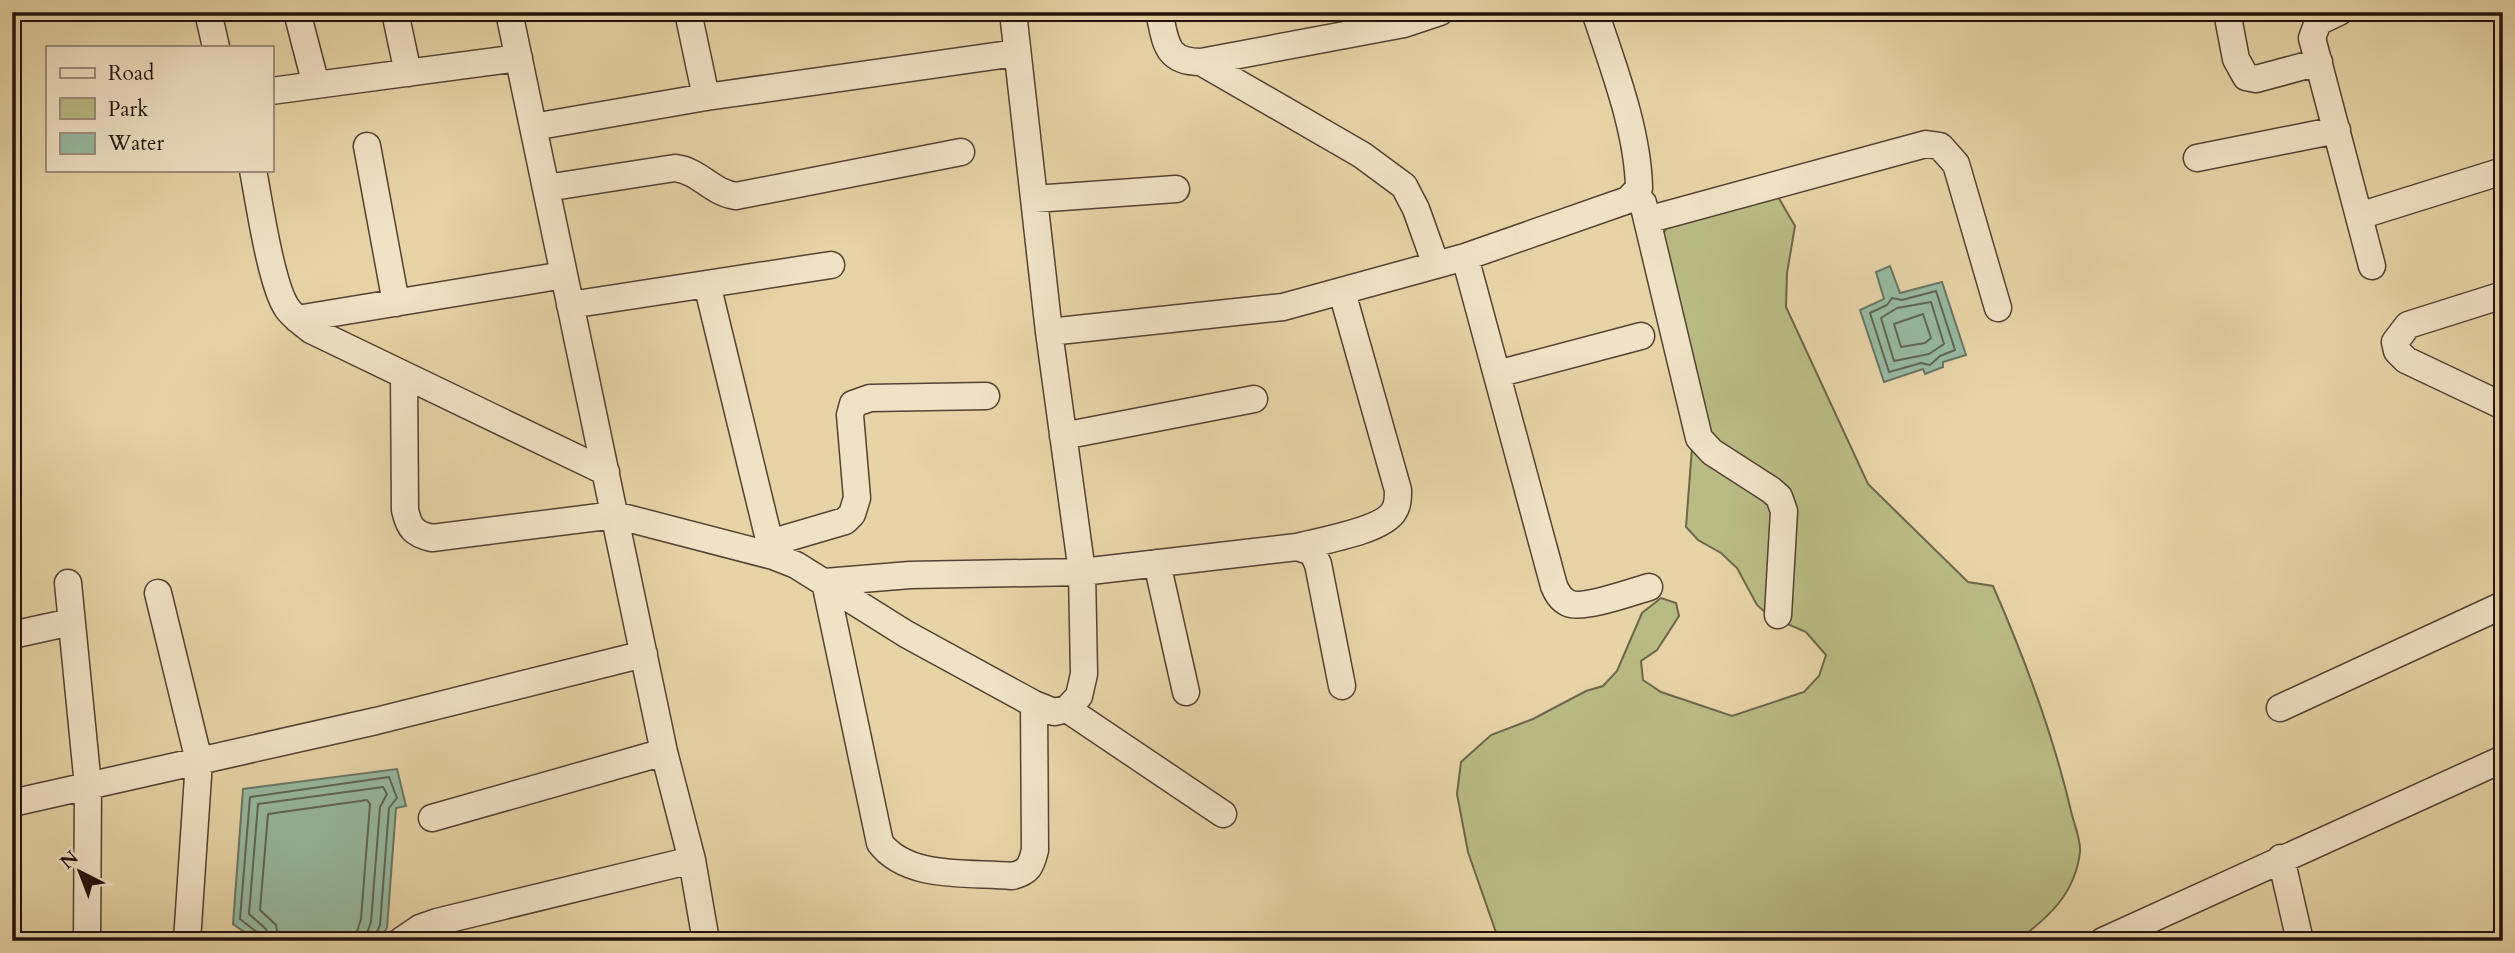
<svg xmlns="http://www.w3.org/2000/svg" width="2515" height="953" viewBox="0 0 2515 953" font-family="Cardo,serif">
  <rect width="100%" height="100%" fill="#e6d3a6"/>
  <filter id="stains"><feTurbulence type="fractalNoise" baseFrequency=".00286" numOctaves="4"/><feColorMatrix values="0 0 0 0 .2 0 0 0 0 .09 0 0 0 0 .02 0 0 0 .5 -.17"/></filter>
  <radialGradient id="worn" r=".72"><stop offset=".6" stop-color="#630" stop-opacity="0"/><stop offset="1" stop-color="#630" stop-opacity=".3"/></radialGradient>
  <path fill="#b9bb84" stroke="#6e6648" stroke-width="2" d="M1777,195L1795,226L1787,273L1786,307L1868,484L1968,582L1993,586C2025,659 2054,737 2072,815C2075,826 2081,841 2080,852C2075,894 2049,917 2017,941H1499L1468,852L1457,794L1461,762L1491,735L1533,719L1586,691L1603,686L1617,671L1642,613L1661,598L1676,603L1679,616L1657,650L1641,661L1643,680L1661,692L1732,716L1804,692L1819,676L1826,655L1806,632L1769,616L1757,605L1737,568L1721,553L1698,540L1686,527L1693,434L1661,239L1670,220Z"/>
  <path fill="#97b9a1" stroke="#697665" stroke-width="2" d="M1890,266L1900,293L1942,282L1966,355L1943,362V367L1925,374L1923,369L1884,382L1860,310L1884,299L1876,272Z
    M397,769L406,806L396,808L387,928L378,941H257L233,924L243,789Z"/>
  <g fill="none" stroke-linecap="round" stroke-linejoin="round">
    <path stroke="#5e6656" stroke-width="2" d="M1936,291L1955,350L1940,356L1930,365L1921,363L1889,372L1870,313L1887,305L1892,298L1902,300Z
      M1931,302L1944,344L1929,354L1894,361L1881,318L1897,308Z
      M1923,314L1931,338L1925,343L1901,347L1894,324Z
      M260,941L258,933L240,919L250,797L389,777L397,798L389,808L380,925L373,941
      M269,941L266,929L249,914L258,804L383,787L387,794L380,807L371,922L364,941
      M279,941L276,925L260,910L268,814L367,800L370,804L361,919L354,941"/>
    <defs>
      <path id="minor" d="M208,12L216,47
        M297,12L316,85
        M395,12L408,73
        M509,12L664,752L692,860L706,941
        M688,12L706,97
        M1159,12C1166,42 1165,62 1201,62L1404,24L1440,12
        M2227,12L2236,59L2246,77L2256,79L2319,62
        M2339,12L2318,22L2312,38L2372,266
        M1201,62L1362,155L1404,186L1416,209L1436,265
        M271,91L519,58
        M533,127L706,97L1016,53
        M367,146L396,303
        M2197,158L2337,130
        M253,170C259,201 271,285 287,308C293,317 303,323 311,330L606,472
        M546,188L675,168C700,171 712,193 736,196L961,152
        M1034,199L1176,189
        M1643,203L1699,438L1712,452L1771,490L1779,497L1784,511L1778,615
        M2359,216L2503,171
        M1647,220L1926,144L1940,146L1956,164L1998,308
        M1465,257L1554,586C1557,593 1560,599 1568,603C1582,610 1632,592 1649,587
        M707,284L773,556
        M2503,295L2408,325L2395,342L2397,351L2406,360L2503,406
        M570,305L831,265
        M297,319L564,275
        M1049,332L1283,307L1465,257L1628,200L1639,188C1638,131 1613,66 1595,12
        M1497,374L1641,336
        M404,375L405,510C409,528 414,534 432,538L615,515L773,556L796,565L906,634L1034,704L1054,712L1067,709L1079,696L1084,674L1082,572L1049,332L1013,12
        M1063,436L1254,399
        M770,543L845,521L852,514L857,498L850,415L853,404L870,398L986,396
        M1297,547C1319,541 1383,531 1394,511C1398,505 1398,497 1398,490L1342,292
        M1157,563L1186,692
        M68,583L88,786L87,941
        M158,593L199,761L187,941
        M12,635L71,622
        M1034,704L1035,850C1031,866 1029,872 1012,876C970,872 908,880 880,843L825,582L910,575L1082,572L1297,547L1312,552L1318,564L1342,686
        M2280,708L2503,605
        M1067,709L1223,814
        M12,803L376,721L644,654
        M432,818L664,752
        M2281,858L2300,941
        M401,941L420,928L437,922L692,860
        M2103,941L2503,759"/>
    </defs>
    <use href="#minor" stroke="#544232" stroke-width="29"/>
    <use href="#minor" stroke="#efe2c5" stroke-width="26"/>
  </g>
  <rect width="2515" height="953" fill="none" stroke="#e6d3a6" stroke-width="42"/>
  <rect x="14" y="14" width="2487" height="925" fill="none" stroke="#24120b" stroke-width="3.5"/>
  <rect x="21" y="21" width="2473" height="911" fill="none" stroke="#24120b" stroke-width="2"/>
  <rect x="46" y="46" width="228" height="126" fill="#efe2c5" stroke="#9e8f7b" stroke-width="2"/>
  <rect x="60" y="68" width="35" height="10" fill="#efe2c5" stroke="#9e8f7b" stroke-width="2"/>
  <text x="108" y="80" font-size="21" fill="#24120b">Road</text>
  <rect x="60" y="98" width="35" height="21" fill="#b9bb84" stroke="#9e8f7b" stroke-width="2"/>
  <text x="108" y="116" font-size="21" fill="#24120b">Park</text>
  <rect x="60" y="133" width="35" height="21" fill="#97b9a1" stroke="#9e8f7b" stroke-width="2"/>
  <text x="108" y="150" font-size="21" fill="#24120b">Water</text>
  <g transform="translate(80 872) rotate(318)" stroke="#efe2c5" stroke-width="5" paint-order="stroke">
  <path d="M0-5L12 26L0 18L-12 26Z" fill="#24120b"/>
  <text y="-10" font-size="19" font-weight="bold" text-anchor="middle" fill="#24120b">N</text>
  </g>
  <rect width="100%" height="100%" filter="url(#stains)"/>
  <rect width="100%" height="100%" fill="url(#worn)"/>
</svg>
